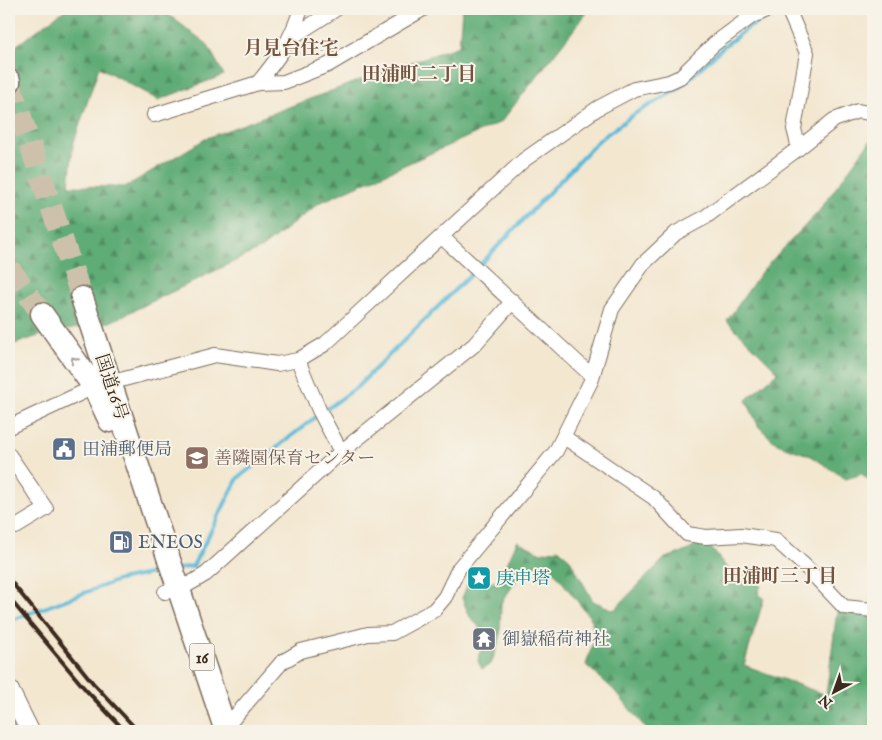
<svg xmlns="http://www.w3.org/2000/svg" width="882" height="740" viewBox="0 0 882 740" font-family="'IM FELL English','Noto Serif JP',serif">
  <defs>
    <pattern id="forest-firs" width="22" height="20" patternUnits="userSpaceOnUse" patternTransform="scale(1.25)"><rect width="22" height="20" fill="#5fac76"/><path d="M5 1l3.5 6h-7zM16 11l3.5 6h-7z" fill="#508c60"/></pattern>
  </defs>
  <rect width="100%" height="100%" fill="#f7f3e8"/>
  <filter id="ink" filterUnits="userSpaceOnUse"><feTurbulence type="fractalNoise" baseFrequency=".02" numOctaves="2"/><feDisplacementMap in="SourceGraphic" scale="10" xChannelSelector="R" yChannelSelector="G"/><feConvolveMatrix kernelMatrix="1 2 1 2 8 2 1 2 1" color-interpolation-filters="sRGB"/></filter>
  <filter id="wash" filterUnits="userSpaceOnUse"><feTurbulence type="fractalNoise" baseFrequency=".0096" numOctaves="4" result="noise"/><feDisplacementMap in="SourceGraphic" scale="20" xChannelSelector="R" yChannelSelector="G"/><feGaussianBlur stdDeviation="1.12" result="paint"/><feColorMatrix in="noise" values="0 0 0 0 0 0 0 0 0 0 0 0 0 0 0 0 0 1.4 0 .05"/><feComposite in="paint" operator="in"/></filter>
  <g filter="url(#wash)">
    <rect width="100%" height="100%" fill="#f3e7d0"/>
    <path fill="url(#forest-firs)" stroke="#4d6b4a" d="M66,9H161L207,44L224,75L158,100L99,67L73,145L69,186L125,187L207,138L368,77L459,46L462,9H590L501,122L319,203L262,248L110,322L44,334L9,346V51Z
      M873,140V484L862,474L846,479L811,456L777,444L759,427L746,400L778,372L727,321L762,271L819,211L870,141Z
      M705,540L727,568L761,585L758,594L764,598L744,665L826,695L837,611L873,615V731H648L614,690L586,665L594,640L592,620L553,570L539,565L525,568L501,603L500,638L491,664L482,669L478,661L485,633L470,617L462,598L472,573L487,584L500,580L517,541L541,553L558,549L569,558L593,601L614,610L665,558L687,551Z"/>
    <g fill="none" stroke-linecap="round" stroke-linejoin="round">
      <path stroke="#59b9d8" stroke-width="4" d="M479,266L599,140L636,113L678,89L723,47L748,28L782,9
        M324,411L356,388L474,271
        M178,569L193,566L238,478L318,415
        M9,621L119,580L164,571
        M9,721L14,731"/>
    </g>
  </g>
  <g filter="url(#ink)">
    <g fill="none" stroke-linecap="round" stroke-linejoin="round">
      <path stroke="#cec1ac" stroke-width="22" stroke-dasharray="22 11" stroke-linecap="butt" d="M9,82L82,298
        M9,268L42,314"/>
      <defs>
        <path id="minor" d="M788,9L807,53L794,129L799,148
          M292,37L336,9
          M258,83C280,56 290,42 301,9
          M154,115L258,83L284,82L328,65L423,9
          M442,237L592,376
          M298,360L319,410L341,452
          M9,427L94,387L215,355L277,364L298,360L325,344L524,160L598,108L634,89L669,82L680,77L714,44L752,16L770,9
          M564,437L654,498L687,534L706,537L741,535L776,540L805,566L844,607L873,610
          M9,455L46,509L16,527
          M165,592L189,584L206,574L341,452L474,345L513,301
          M225,728L282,662L301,651L368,634L392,633L434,610L445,597L459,568L556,451L591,381L612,309L643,264L676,233L704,218L799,148L834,120L858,111L873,114"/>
        <path id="tertiary" d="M9,689L30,731"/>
        <path id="trunk" d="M9,81V82
          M82,298L226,731
          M42,314L94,387L110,421"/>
      </defs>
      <use href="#minor" stroke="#7b6c5c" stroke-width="16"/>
      <use href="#tertiary" stroke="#7b6c5c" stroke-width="20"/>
      <use href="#trunk" stroke="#7b6c5c" stroke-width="25"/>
      <use href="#minor" stroke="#fff" stroke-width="14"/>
      <use href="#tertiary" stroke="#fff" stroke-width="18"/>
      <use href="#trunk" stroke="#fff" stroke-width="22"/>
      <path stroke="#3b2a1e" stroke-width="4" d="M9,579L93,683L138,731
        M9,598L85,689L125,731"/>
    </g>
    <defs><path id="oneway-chevron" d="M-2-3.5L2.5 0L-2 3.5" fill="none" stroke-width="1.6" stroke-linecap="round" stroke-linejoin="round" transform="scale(1.25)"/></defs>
    <use stroke="#a79f9a" href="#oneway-chevron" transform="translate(74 360) rotate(-125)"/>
  </g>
  <defs>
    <symbol id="civic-square" viewBox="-11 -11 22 22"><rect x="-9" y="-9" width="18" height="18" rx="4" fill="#5c6f8a" stroke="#f7f3e8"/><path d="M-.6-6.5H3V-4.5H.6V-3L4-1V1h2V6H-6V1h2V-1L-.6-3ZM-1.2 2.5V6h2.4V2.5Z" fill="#fff"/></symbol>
    <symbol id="school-square" viewBox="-11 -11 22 22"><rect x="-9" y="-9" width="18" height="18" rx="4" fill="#8d6e63" stroke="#f7f3e8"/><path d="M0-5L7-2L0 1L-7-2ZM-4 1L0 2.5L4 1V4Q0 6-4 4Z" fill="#fff"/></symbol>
    <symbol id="fuel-square" viewBox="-11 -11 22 22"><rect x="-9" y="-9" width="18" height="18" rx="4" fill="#5c6f8a" stroke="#f7f3e8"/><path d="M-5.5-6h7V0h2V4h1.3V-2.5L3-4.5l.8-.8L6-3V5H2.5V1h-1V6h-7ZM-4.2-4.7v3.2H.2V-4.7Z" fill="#fff"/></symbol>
    <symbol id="sight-square" viewBox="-11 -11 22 22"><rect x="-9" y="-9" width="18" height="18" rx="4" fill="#0f9aa8" stroke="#f7f3e8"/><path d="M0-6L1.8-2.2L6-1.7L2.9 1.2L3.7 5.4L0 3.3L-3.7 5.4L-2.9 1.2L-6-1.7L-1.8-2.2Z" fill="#fff"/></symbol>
    <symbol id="temple-square" viewBox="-11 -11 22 22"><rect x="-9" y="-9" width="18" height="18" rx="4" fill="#6b7280" stroke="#f7f3e8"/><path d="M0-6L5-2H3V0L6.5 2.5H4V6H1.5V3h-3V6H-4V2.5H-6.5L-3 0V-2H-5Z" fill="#fff"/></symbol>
  </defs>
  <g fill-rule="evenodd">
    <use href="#civic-square" x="50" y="435" width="28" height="28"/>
    <use href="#school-square" x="183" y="444" width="28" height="28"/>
    <use href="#fuel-square" x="107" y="528" width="28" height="28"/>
    <use href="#sight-square" x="465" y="564" width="28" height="28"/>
    <use href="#temple-square" x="470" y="625" width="28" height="28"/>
  </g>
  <g text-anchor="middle" stroke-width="4" stroke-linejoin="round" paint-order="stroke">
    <rect fill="#f7f3e8" stroke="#73665b" stroke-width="1" x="189.5" y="643.5" width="25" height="27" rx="4"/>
    <g font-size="16" font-weight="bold" fill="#3b2a1e">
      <text x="202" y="663">16</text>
    </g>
    <g font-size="18" fill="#3b2a1e" stroke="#f7f3e8">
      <text transform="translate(112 387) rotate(72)" y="6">国道16号</text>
    </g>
    <g font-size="18" fill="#4e5e75" stroke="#f7f3e8" text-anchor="start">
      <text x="82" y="455">田浦郵便局</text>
      <text x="138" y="548">ENEOS</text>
    </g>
    <g font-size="18" fill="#785e54" stroke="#f7f3e8" text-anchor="start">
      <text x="214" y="464">善隣園保育センター</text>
    </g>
    <g font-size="18" fill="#0d838f" stroke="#f7f3e8" text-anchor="start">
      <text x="496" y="584">庚申塔</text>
    </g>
    <g font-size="18" fill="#5b616d" stroke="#f7f3e8" text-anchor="start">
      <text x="502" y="645">御嶽稲荷神社</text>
    </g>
    <g font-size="19" font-weight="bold" fill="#73523e" stroke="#f7f3e8">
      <text x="291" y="54">月見台住宅</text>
      <text x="419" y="80">田浦町二丁目</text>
      <text x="780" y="582">田浦町三丁目</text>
    </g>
  </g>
  <rect width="882" height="740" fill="none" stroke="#f7f3e8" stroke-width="30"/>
  <g transform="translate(834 692) rotate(221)" stroke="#f7f3e8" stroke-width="4" paint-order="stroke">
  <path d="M0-4L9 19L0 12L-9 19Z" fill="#3b2a1e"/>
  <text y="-8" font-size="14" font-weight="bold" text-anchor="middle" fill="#3b2a1e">N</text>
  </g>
</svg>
